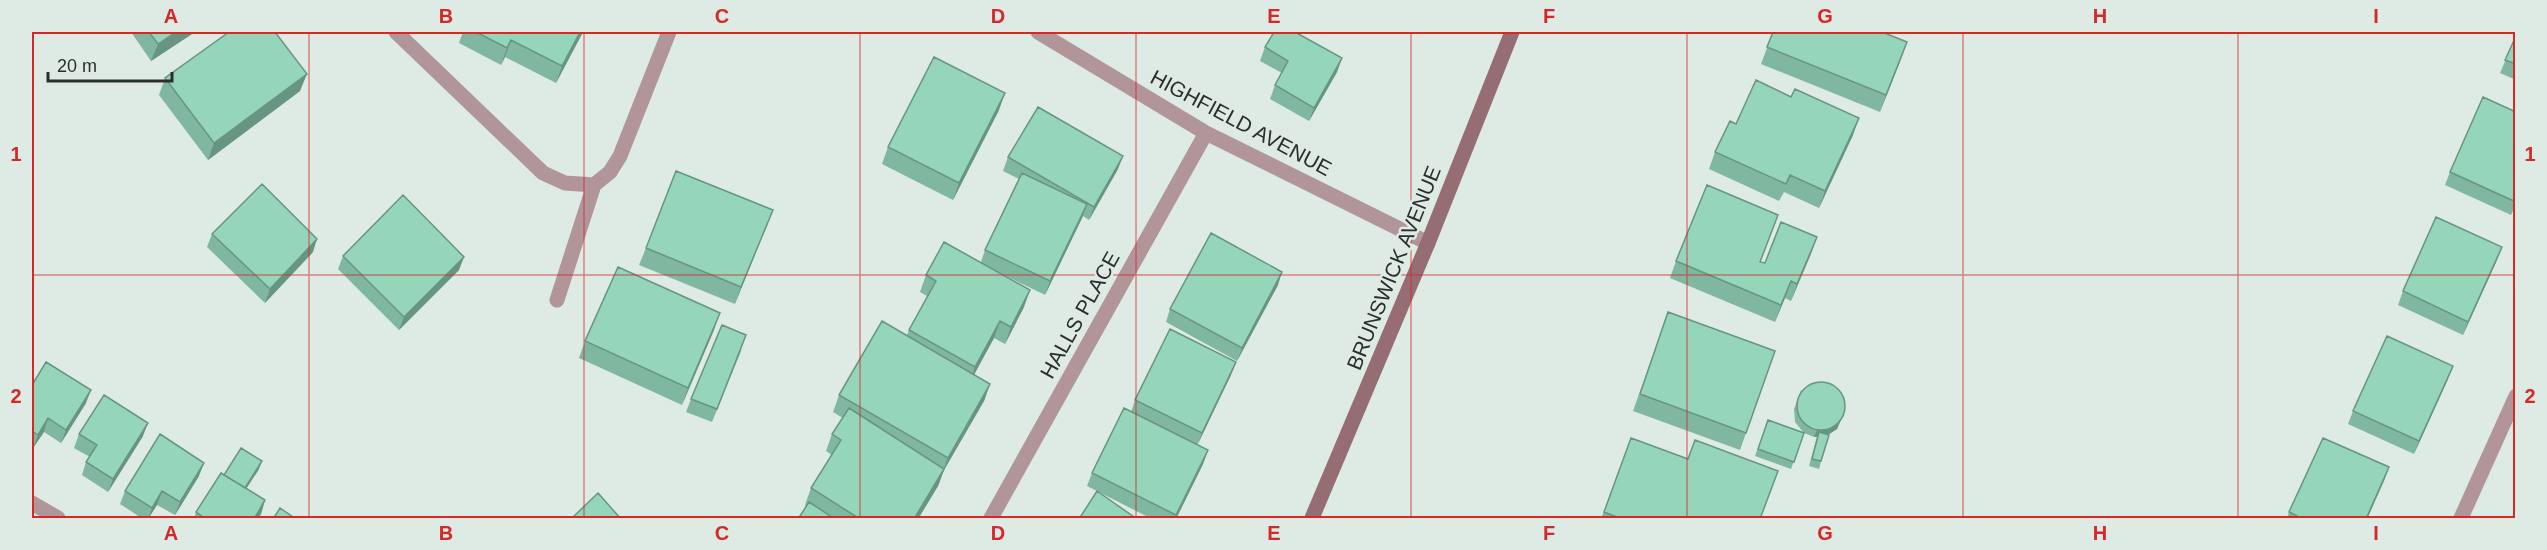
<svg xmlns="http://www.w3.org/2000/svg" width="2547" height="550" viewBox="0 0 2547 550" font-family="Arial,sans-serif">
  <rect width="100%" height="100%" fill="#deeae4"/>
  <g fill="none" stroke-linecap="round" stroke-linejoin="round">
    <path stroke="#b19598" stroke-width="15" d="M396,32L543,173L565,183L594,185
      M1038,32L1206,133L1428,243
      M557,300L594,185L610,172L620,156L669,32
      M32,503L58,518
      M991,518L1206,133
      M2461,518L2516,396"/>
    <path stroke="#956d72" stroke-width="15" d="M1312,518L1428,243L1512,32"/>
  </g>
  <path fill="#80b7a0" d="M131,32H195L151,61Z
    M463,32H583L556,83L505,57L501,65L459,43Z
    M1773,32L1901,59L1880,112L1761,64Z
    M2516,36V80L2500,73Z
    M1265,47L1342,58L1337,72L1309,121L1270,99L1275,85L1282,73L1260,61Z
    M165,78L300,91L208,160L159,95Z
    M999,110L953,200L882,164L888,147Z
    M2516,112V204L2511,215L2445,185L2450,172Z
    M1736,124L1853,135L1819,208L1784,192L1779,201L1709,169L1715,152Z
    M1008,157L1118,169L1089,220L1083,216L1045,295L998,272L1024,307L1005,344L994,338L974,374L990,384L984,401L944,470L938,486L918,519H798L806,506L805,505L811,488L832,455L826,451L832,434L843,418L833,412L839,395L907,335L909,330L927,296L920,292L926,275L981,262L985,250L1019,179L1003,171Z
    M773,210L735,304L639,265L646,248Z
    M1778,215L1760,262L1765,263L1817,237L1791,301L1785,298L1775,322L1670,278L1676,261Z
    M212,234L313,252L265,303L207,247Z
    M343,256L459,270L399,330L338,269Z
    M2497,260L2463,335L2398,305L2403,291Z
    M1278,285L1237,361L1166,322L1170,309Z
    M1668,312L1775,351L1740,450L1633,411Z
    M714,330L682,405L579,358L585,341Z
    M742,349L712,422L686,412L691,399Z
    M1231,375L1197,445L1208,450L1203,464L1176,519H1152L1087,486L1092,473L1131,412L1135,400Z
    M2448,379L2414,454L2348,424L2353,411Z
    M32,385L86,403L61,443L44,432L33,448L32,447Z
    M1801,390L1845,410L1837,429L1828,435L1819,469L1809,466L1817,437H1814L1804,433L1791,469L1755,456L1768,420L1803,432L1795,422L1794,409Z
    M79,434L143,436L108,492L82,475L86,462L90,457L74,448Z
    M1631,438L1760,519H1601Z
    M2389,467L2367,519H2287L2289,512Z
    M259,469L246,489L265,500L261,514L258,519H194L196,512Z
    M199,476L175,515L157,505L148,519H143L120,504L125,491Z"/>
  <path fill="#689582" d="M176,32H195L151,61L158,44Z
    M580,32H583L556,83L562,66Z
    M511,40L505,57L501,65L507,48Z
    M1907,42L1901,59L1880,112L1886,95Z
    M1342,58L1337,72L1309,121L1314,108Z
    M307,74L300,91L208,160L214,143Z
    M1005,93L999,110L953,200L959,183Z
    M1859,118L1853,135L1819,208L1825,191Z
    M1123,156L1118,169L1089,220L1094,207Z
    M1087,204L1082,218L1045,295L1050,281Z
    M773,210L766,227L735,304L741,287Z
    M1817,237L1811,254L1791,301L1797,284Z
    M317,239L313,252L265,303L270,289Z
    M2502,247L2497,260L2463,335L2468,322Z
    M464,257L459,270L399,330L404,317Z
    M1282,272L1278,285L1237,361L1242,348Z
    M1791,281L1785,298L1775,322L1781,305Z
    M1030,290L1024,307L1005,344L1011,327Z
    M720,313L714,330L682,405L688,388Z
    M1000,321L994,338L969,384L975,367Z
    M1236,362L1231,375L1197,446L1202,433Z
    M2453,366L2448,379L2414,454L2419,441Z
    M990,384L984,401L944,470L938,486L918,519H914L942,473L948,458Z
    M91,390L86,403L61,443L66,430Z
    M1845,410L1837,429L1826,436L1814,437L1817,430Z
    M48,418L44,432L33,448L38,435Z
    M148,423L143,436L108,492L113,479Z
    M1208,450L1203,464L1176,519H1175Z
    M262,461L259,469L242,495L245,488Z
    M204,463L199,476L175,515L180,502Z
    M2389,467L2384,481L2367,519H2366Z
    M162,491L157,505L148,519L152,508Z
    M265,500L261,514L258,519H254Z"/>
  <path fill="#95d5ba" stroke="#689582" stroke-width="1.5" d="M149,32H176L158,44Z
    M229,32H275L307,74L214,143L165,78Z
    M476,32H580L562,66L511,40L507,48Z
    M1274,32H1295L1342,58L1314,108L1275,85L1288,61L1265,47Z
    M1773,32H1882L1907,42L1886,95L1767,47Z
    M2516,36V64L2505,60Z
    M934,57L1005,93L959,183L888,147Z
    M1756,80L1791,97L1795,89L1859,118L1825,191L1790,175L1786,184L1715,152L1730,121L1736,124Z
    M2483,97L2516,112V202L2450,172Z
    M1038,107L1123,156L1094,207L1008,157Z
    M676,171L773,210L741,287L646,248Z
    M1022,173L1087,204L1050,281L985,250Z
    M262,184L317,239L270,289L212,234Z
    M1707,185L1778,215L1760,262L1765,263L1781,222L1817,237L1797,284L1791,281L1781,305L1676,261Z
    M403,195L464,257L404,317L343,256Z
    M2436,217L2502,247L2468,322L2403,291Z
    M1211,233L1282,272L1242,348L1170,309Z
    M944,242L1030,290L1011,327L1000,321L975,367L909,330L936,281L926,275Z
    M618,267L720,313L688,388L585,341Z
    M1668,312L1775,351L1746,433L1640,394Z
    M882,321L990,384L948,458L839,395Z
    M722,325L746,335L717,409L691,399Z
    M1170,329L1236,362L1202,433L1135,400Z
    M2387,336L2453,366L2419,441L2353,411Z
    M46,362L91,390L66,430L48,418L38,435L32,431V385Z
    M1797 406a24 24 0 1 1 48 0a24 24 0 1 1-48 0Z
    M104,395L148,423L113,479L86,462L97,445L79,434Z
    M849,408L944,469L914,519H860L811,488L841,440L832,434Z
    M1124,408L1208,450L1176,515L1092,473Z
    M1768,420L1804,433L1794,462L1758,449Z
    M1819,432L1829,435L1821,461L1812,459Z
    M160,434L204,463L180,502L162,491L152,508L125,491Z
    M1631,438L1688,459L1695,440L1778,471L1760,519H1622L1604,512Z
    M2323,438L2389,467L2366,519H2303L2289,512Z
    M241,448L262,461L245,488L224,475Z
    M221,473L265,500L254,519H206L196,512Z
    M1097,491L1137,519H1079Z
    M598,493L621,519H571Z
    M809,502L835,519H798Z
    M280,508L296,519H273Z"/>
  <path fill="none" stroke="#d62828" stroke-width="1.5" stroke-opacity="0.55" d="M309,32V518M584,32V518M860,32V518M1136,32V518M1411,32V518M1687,32V518M1963,32V518M2238,32V518M32,275H2516"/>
  <g text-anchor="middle" stroke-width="5" stroke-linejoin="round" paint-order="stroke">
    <g font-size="21" fill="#2a2e2c" stroke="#deeae4">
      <text transform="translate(1241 123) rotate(28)" y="7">HIGHFIELD AVENUE</text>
      <text transform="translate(1394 268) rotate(-68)" y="7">BRUNSWICK AVENUE</text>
      <text transform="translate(1080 315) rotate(-61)" y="7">HALLS PLACE</text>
    </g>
  </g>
  <rect width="2547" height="550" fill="none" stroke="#deeae4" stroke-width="66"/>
  <path d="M48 72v9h124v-9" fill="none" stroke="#2a2e2c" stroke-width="3"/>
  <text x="57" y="72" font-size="18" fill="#2a2e2c" stroke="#deeae4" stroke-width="4.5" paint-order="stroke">20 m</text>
  <rect x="33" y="33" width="2481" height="484" fill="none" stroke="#d62828" stroke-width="2"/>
  <g font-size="20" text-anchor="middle" font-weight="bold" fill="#d62828">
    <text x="171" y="23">A</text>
    <text x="446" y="23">B</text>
    <text x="722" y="23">C</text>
    <text x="998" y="23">D</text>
    <text x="1274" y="23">E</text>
    <text x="1549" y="23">F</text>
    <text x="1825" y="23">G</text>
    <text x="2100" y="23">H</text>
    <text x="2376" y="23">I</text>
    <text x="16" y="161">1</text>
    <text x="2530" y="161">1</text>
    <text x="16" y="403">2</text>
    <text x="2530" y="403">2</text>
    <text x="171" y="540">A</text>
    <text x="446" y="540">B</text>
    <text x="722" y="540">C</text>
    <text x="998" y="540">D</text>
    <text x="1274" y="540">E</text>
    <text x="1549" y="540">F</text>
    <text x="1825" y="540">G</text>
    <text x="2100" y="540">H</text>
    <text x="2376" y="540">I</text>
  </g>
</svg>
